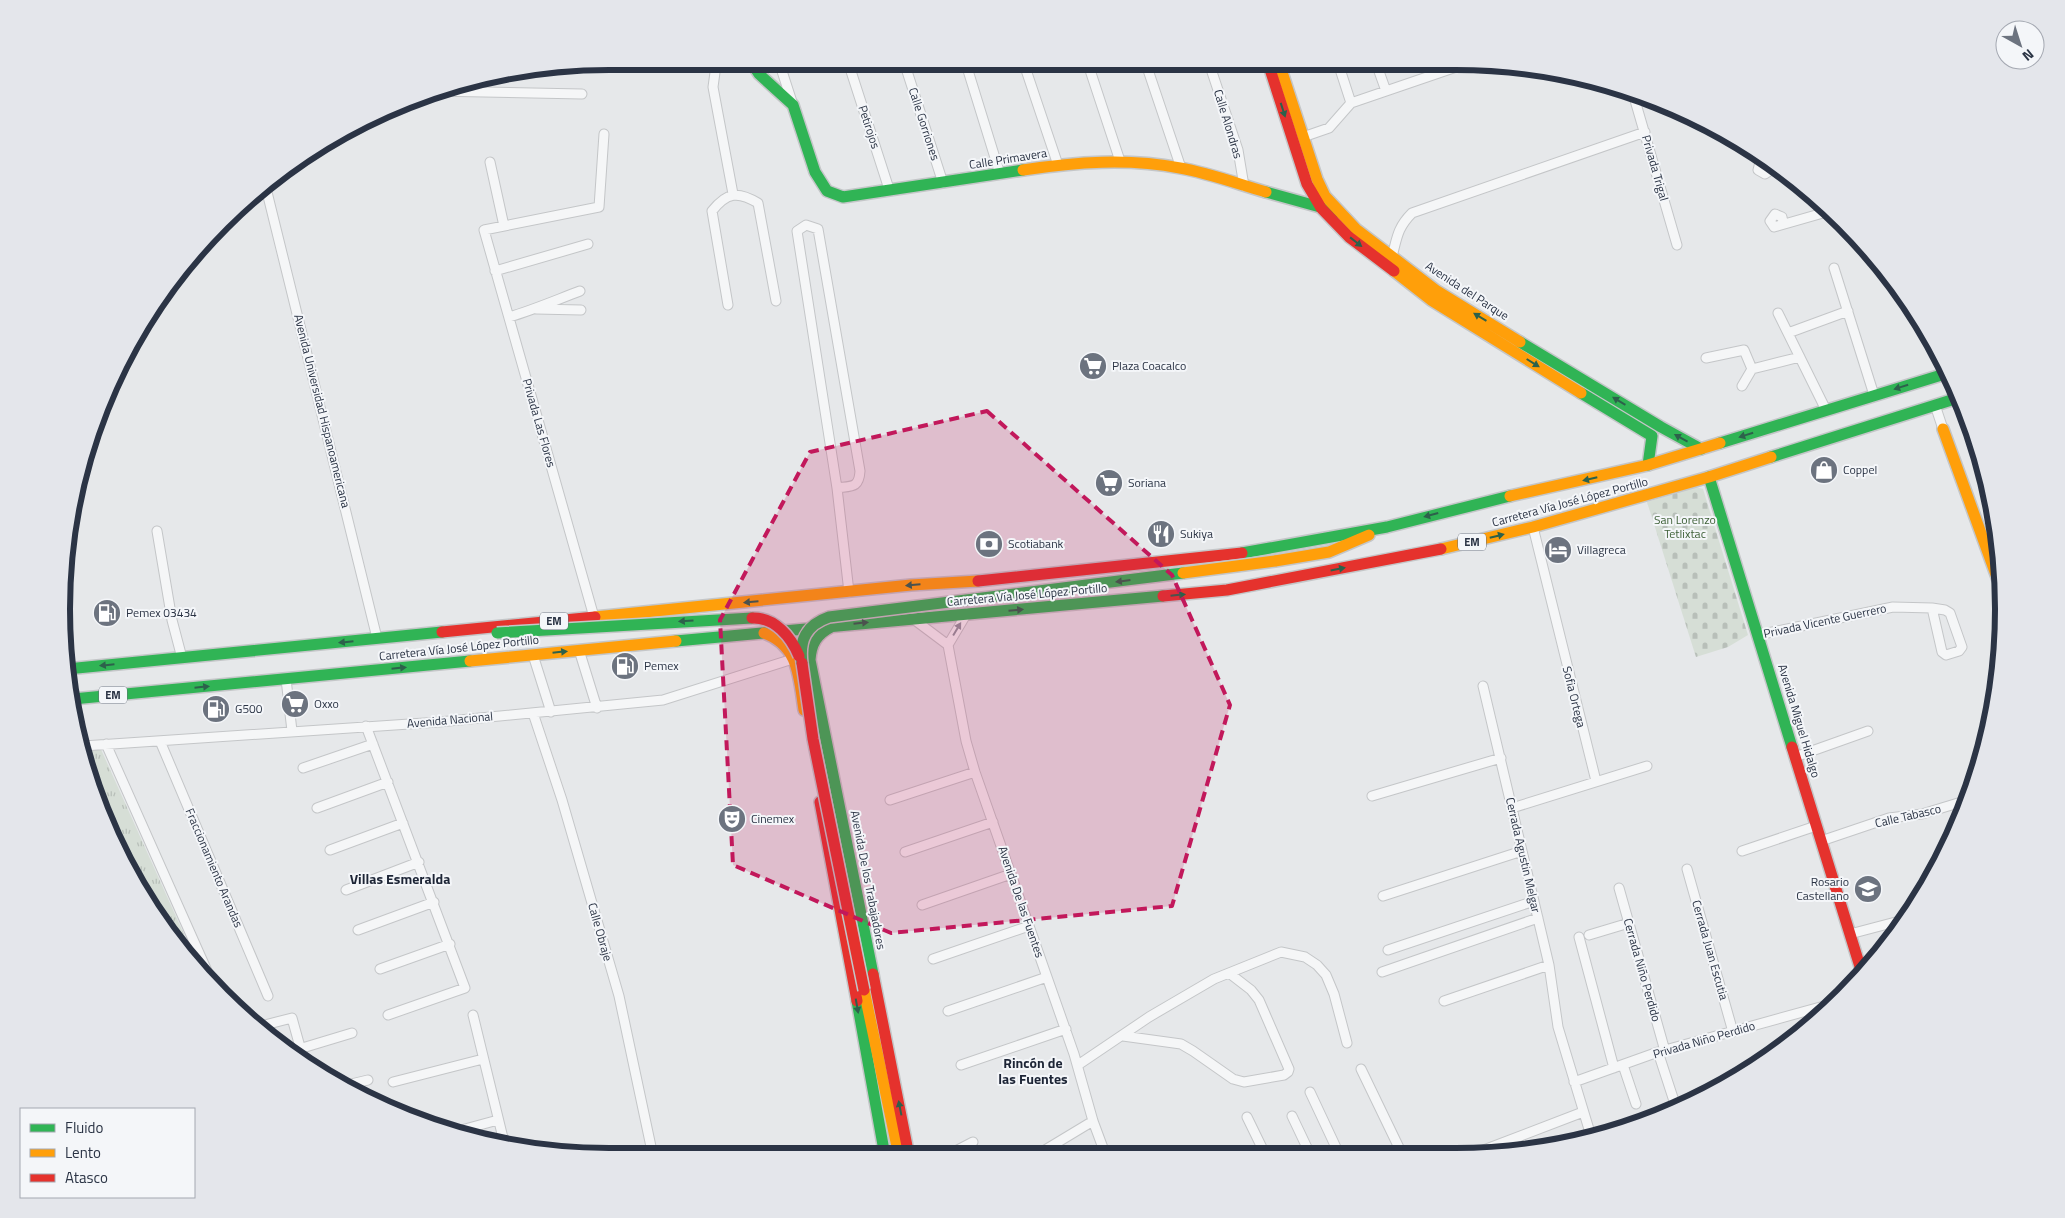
<svg xmlns="http://www.w3.org/2000/svg" width="2065" height="1218" viewBox="0 0 2065 1218" font-family="'Titillium Web',sans-serif">
  <defs>
    <pattern id="grass-tufts" width="24" height="20" patternUnits="userSpaceOnUse" patternTransform="scale(1.25)"><rect width="24" height="20" fill="#d6ded6"/><path d="M3 7l-1-3M5 7V3M7 7l1-3M15 17l-1-3M17 17v-4M19 17l1-3" fill="none" stroke="#b8bfb9"/></pattern>
    <pattern id="cemetery-stones" width="16" height="16" patternUnits="userSpaceOnUse" patternTransform="scale(1.25)"><rect width="16" height="16" fill="#d6ded6"/><path d="M2 7V4a2 2 0 0 1 4 0v3zM10 15v-3a2 2 0 0 1 4 0v3z" fill="#b8bfb9"/></pattern>
  </defs>
  <rect width="100%" height="100%" fill="#e6e8ea"/>
  <path fill="url(#grass-tufts)" d="M99,745L200,970L175,943L134,883L90,785L83,746Z"/>
  <path fill="url(#cemetery-stones)" d="M1696,487L1703,489L1748,635L1728,647L1696,657L1647,502Z"/>
  <g fill="none" stroke-linecap="round" stroke-linejoin="round">
    <defs>
      <path id="street" d="M1209,63L1238,150L1244,186
        M1338,63L1351,103
        M1376,63L1386,91
        M966,64L1000,174
        M1024,64L1058,165
        M1088,64L1120,161
        M1146,64L1181,168
        M716,65L713,87L733,194
        M780,65L793,105
        M849,65L889,189
        M905,65L943,183
        M1632,90L1677,245
        M431,91L582,94
        M360,122V128
        M1303,137L1329,128L1351,103L1468,63
        M490,162L504,226
        M1769,162L1771,170L1765,174L1758,170L1760,162H1770
        M265,184L377,638
        M1783,224L1782,217L1775,214L1770,221L1774,227L1830,211
        M1391,260C1397,240 1396,229 1412,213L1645,132
        M1834,268L1874,395
        M495,271L588,244
        M728,305L712,211C727,192 738,191 758,203L776,301
        M536,309L581,310
        M1778,313L1826,410
        M509,317C533,310 556,300 580,291
        M1788,333L1848,311
        M1706,358L1744,350L1752,369
        M1742,386L1752,369L1800,357
        M1935,405L1943,429
        M837,488L797,231L806,225L818,229L860,471C859,488 852,486 837,488L849,592
        M1533,527L1596,781
        M157,531L172,620L182,658
        M594,617L484,230L599,207L604,134
        M912,618L948,645L966,741L975,772L1074,1054L1093,1121L1106,1156
        M1758,635L1893,607L1932,608L1945,610L1950,613L1962,647L1959,651L1946,655L1942,652L1932,608
        M948,645L967,613
        M579,650L597,708
        M533,655L551,712
        M286,679L292,731
        M1483,686L1549,965L1558,1027L1591,1136
        M533,713L562,800L619,996L653,1156
        M366,726L465,988L388,1015
        M160,741L268,996
        M106,744L212,982
        M83,746L439,722L663,700L799,657
        M1795,757L1868,731
        M303,768L373,744
        M1372,796L1501,758
        M890,800L975,772
        M317,808L388,782
        M1512,808L1647,766
        M1821,841L1889,818L1922,814L1968,800
        M330,850L403,823
        M1742,851L1816,826
        M905,852L993,822
        M1687,869L1733,1032
        M1619,888L1665,1051
        M346,890L419,862
        M1383,896L1522,851
        M922,905L1011,874
        M358,930L434,902
        M1850,934L1907,919
        M1589,935L1629,923
        M1579,937L1614,1068
        M1388,950L1534,901
        M933,959L1029,926
        M380,969L450,944
        M1382,972L1538,918
        M1444,1001L1549,965
        M948,1011L1047,977
        M473,1015L504,1142
        M257,1027L292,1018L305,1065
        M1123,1036L1181,1044L1193,1051L1233,1079L1244,1082L1284,1075L1288,1072L1289,1069L1259,1000L1251,990L1229,973
        M289,1052L352,1033
        M1658,1052L1674,1101
        M961,1065L1066,1029
        M1078,1065L1149,1017L1214,979L1281,952L1305,957L1317,965L1326,975L1334,994L1347,1043
        M1623,1065L1636,1104
        M1361,1069L1403,1156
        M393,1082L483,1059
        M1574,1082L1658,1052L1835,1003
        M347,1085L368,1080
        M1310,1092L1340,1156
        M1292,1116L1311,1156
        M1247,1117L1266,1156
        M454,1132L498,1120
        M946,1156L973,1142
        M1035,1156L1093,1121
        M1468,1156L1583,1112"/>
      <path id="fast" d="M753,65L759,74L793,105L815,172L827,191L843,197L1023,170
        M1266,192L1338,212
        M1520,342L1661,427L1701,449
        M1581,393L1652,436L1648,465
        M1720,443L1948,373
        M1771,457L1961,397
        M1709,477L1792,747
        M1242,553L1387,527L1510,496
        M831,627C817,634 811,644 810,660L873,974
        M676,641L1163,596
        M67,669L442,632
        M73,699L470,661
        M857,1001L885,1156"/>
      <path id="slow" d="M1279,63L1317,179L1325,196L1356,229L1437,291L1520,342
        M1023,170C1076,162 1128,158 1180,168C1209,173 1238,184 1266,192
        M1394,271L1431,300L1581,393
        M1943,429L2002,591
        M1510,496L1648,465L1720,443
        M1441,549L1533,527L1709,477L1771,457
        M1275,561L1329,552L1369,535
        M595,617L911,585L978,581
        M764,633C799,645 799,678 804,710
        M470,661L676,641
        M864,990L899,1156"/>
      <path id="jam" d="M1268,63L1307,184L1321,208L1349,237L1394,271
        M978,581L1242,553
        M1163,596L1227,590L1441,549
        M442,632L595,617
        M1792,747L1862,973
        M820,802L857,1001
        M873,974L909,1156"/>
    </defs>
    <use href="#street" stroke="#c4c6c8" stroke-width="11"/>
    <use href="#fast" stroke="#c4c6c8" stroke-width="14"/>
    <use href="#slow" stroke="#c4c6c8" stroke-width="14"/>
    <use href="#jam" stroke="#c4c6c8" stroke-width="14"/>
    <use href="#street" stroke="#f5f6f7" stroke-width="9"/>
    <use href="#fast" stroke="#30b455" stroke-width="11"/>
    <use href="#slow" stroke="#ff9f0a" stroke-width="11"/>
    <use href="#jam" stroke="#e5322d" stroke-width="11"/>
    <defs>
      <path id="fast-bridge" d="M497,633L752,618
        M802,663C799,640 806,625 829,617L1183,573"/>
      <path id="slow-bridge" d="M1183,573L1275,561"/>
      <path id="jam-bridge" d="M752,618C775,617 791,637 799,656
        M802,663L813,739L864,990"/>
    </defs>
    <use href="#fast-bridge" stroke="#c4c6c8" stroke-width="14" stroke-linecap="butt"/>
    <use href="#slow-bridge" stroke="#c4c6c8" stroke-width="14" stroke-linecap="butt"/>
    <use href="#jam-bridge" stroke="#c4c6c8" stroke-width="14" stroke-linecap="butt"/>
    <use href="#fast-bridge" stroke="#30b455" stroke-width="11"/>
    <use href="#slow-bridge" stroke="#ff9f0a" stroke-width="11"/>
    <use href="#jam-bridge" stroke="#e5322d" stroke-width="11"/>
  </g>
  <defs><path id="oneway-solid" d="M-6-.8H1V-3.2L6.5 0L1 3.2V.8H-6Z" transform="scale(1.25)"/></defs>
  <g fill="#2d614b">
    <use href="#oneway-solid" transform="translate(1283 110) rotate(72)"/>
    <use href="#oneway-solid" transform="translate(1356 242) rotate(38)"/>
    <use href="#oneway-solid" transform="translate(1480 317) rotate(-149)"/>
    <use href="#oneway-solid" transform="translate(1533 363) rotate(32)"/>
    <use href="#oneway-solid" transform="translate(1901 387) rotate(163)"/>
    <use href="#oneway-solid" transform="translate(1619 401) rotate(-149)"/>
    <use href="#oneway-solid" transform="translate(1746 435) rotate(163)"/>
    <use href="#oneway-solid" transform="translate(1681 438) rotate(-151)"/>
    <use href="#oneway-solid" transform="translate(1590 479) rotate(167)"/>
    <use href="#oneway-solid" transform="translate(1431 515) rotate(165)"/>
    <use href="#oneway-solid" transform="translate(1497 536) rotate(-14)"/>
    <use href="#oneway-solid" transform="translate(1338 569) rotate(-11)"/>
    <use href="#oneway-solid" transform="translate(1123 581) rotate(173)"/>
    <use href="#oneway-solid" transform="translate(913 585) rotate(175)"/>
    <use href="#oneway-solid" transform="translate(1178 595) rotate(-6)"/>
    <use href="#oneway-solid" transform="translate(751 602) rotate(175)"/>
    <use href="#oneway-solid" transform="translate(1016 610) rotate(-5)"/>
    <use href="#oneway-solid" transform="translate(686 621) rotate(176)"/>
    <use href="#oneway-solid" transform="translate(861 623) rotate(-6)"/>
    <use href="#oneway-solid" transform="translate(346 642) rotate(174)"/>
    <use href="#oneway-solid" transform="translate(560 652) rotate(-6)"/>
    <use href="#oneway-solid" transform="translate(107 665) rotate(174)"/>
    <use href="#oneway-solid" transform="translate(399 668) rotate(-6)"/>
    <use href="#oneway-solid" transform="translate(202 687) rotate(-6)"/>
    <use href="#oneway-solid" transform="translate(857 1006) rotate(80)"/>
    <use href="#oneway-solid" transform="translate(900 1108) rotate(-101)"/>
  </g>
  <use fill="#90959e" href="#oneway-solid" transform="translate(957 629) rotate(-59)"/>
  <path fill="#c2185b" fill-opacity="0.2" stroke="#c2185b" stroke-width="4" stroke-dasharray="10 6" stroke-linejoin="round" d="M987,411L1172,575L1230,705L1172,906L891,933L733,865L720,620L810,452Z"/>
  <defs>
    <symbol id="supermarket-disc" viewBox="-11 -11 22 22"><circle r="9.5" fill="#6c737f" stroke="#f4f6f9"/><path d="M-6-5.5h2.5l.6 2H6L4.5 2H-2.5L-4.4-4H-6ZM-1.5 3.2a1.3 1.3 0 1 0 .1 0ZM3 3.2a1.3 1.3 0 1 0 .1 0Z" fill="#fff"/></symbol>
    <symbol id="shop-disc" viewBox="-11 -11 22 22"><circle r="9.5" fill="#6c737f" stroke="#f4f6f9"/><path d="M-5-2.5h2.3a2.7 3.5 0 0 1 5.4 0H5L5.5 6h-11ZM-1.5-2.5h3a1.5 2.3 0 0 0-3 0Z" fill="#fff"/></symbol>
    <symbol id="restaurant-disc" viewBox="-11 -11 22 22"><circle r="9.5" fill="#6c737f" stroke="#f4f6f9"/><path d="M-5-6h1v4h1v-4h1v4h1v-4h1v5L-1.5 .5V6h-2V.5L-5-1ZM5-6V6H3V1.5H1.5Q1.5-4 5-6Z" fill="#fff"/></symbol>
    <symbol id="bank-disc" viewBox="-11 -11 22 22"><circle r="9.5" fill="#6c737f" stroke="#f4f6f9"/><path d="M-6-4H6V4H-6ZM0-2.3a2.3 2.3 0 1 0 0 4.6a2.3 2.3 0 1 0 0-4.6Z" fill="#fff"/></symbol>
    <symbol id="hotel-disc" viewBox="-11 -11 22 22"><circle r="9.5" fill="#6c737f" stroke="#f4f6f9"/><path d="M-6-4.5h1.5V1H6V5H4.5V3h-9V5H-6ZM-4 0a1.8 1.8 0 1 1 3.6 0ZM.5 0V-2.5h3Q6-2.5 6 0Z" fill="#fff"/></symbol>
    <symbol id="fuel-disc" viewBox="-11 -11 22 22"><circle r="9.5" fill="#6c737f" stroke="#f4f6f9"/><path d="M-5.5-6h7V0h2V4h1.3V-2.5L3-4.5l.8-.8L6-3V5H2.5V1h-1V6h-7ZM-4.2-4.7v3.2H.2V-4.7Z" fill="#fff"/></symbol>
    <symbol id="theatre-disc" viewBox="-11 -11 22 22"><circle r="9.5" fill="#6c737f" stroke="#f4f6f9"/><path d="M-5-5.5Q0-4 5-5.5V0Q5 5 0 6Q-5 5-5 0ZM-3.3-2.5H-1v1.5H-3.3ZM1-2.5H3.3v1.5H1ZM-2.8 1Q0 5.5 2.8 1Z" fill="#fff"/></symbol>
    <symbol id="school-disc" viewBox="-11 -11 22 22"><circle r="9.5" fill="#6c737f" stroke="#f4f6f9"/><path d="M0-5L7-2L0 1L-7-2ZM-4 1L0 2.5L4 1V4Q0 6-4 4Z" fill="#fff"/></symbol>
  </defs>
  <g fill-rule="evenodd">
    <use href="#supermarket-disc" x="1077" y="350" width="32" height="32"/>
    <use href="#shop-disc" x="1808" y="454" width="32" height="32"/>
    <use href="#supermarket-disc" x="1093" y="467" width="32" height="32"/>
    <use href="#restaurant-disc" x="1145" y="518" width="32" height="32"/>
    <use href="#bank-disc" x="973" y="528" width="32" height="32"/>
    <use href="#hotel-disc" x="1542" y="534" width="32" height="32"/>
    <use href="#fuel-disc" x="91" y="597" width="32" height="32"/>
    <use href="#fuel-disc" x="609" y="650" width="32" height="32"/>
    <use href="#supermarket-disc" x="279" y="688" width="32" height="32"/>
    <use href="#fuel-disc" x="200" y="693" width="32" height="32"/>
    <use href="#theatre-disc" x="716" y="803" width="32" height="32"/>
    <use href="#school-disc" x="1852" y="873" width="32" height="32"/>
  </g>
  <g text-anchor="middle" stroke-width="4" stroke-linejoin="round" paint-order="stroke">
    <g fill="#f4f6f9" stroke="#676e7b" stroke-width="1">
      <rect x="1458" y="533.5" width="28" height="17" rx="4"/>
      <rect x="540" y="612.5" width="28" height="17" rx="4"/>
      <rect x="99" y="686.5" width="28" height="17" rx="4"/>
    </g>
    <g font-size="11" font-weight="bold" fill="#2b3445">
      <text x="1472" y="546">EM</text>
      <text x="554" y="625">EM</text>
      <text x="113" y="699">EM</text>
    </g>
    <g font-size="12" fill="#2b3445" stroke="#f4f6f9">
      <text transform="translate(924 124) rotate(72)" y="4">Calle Gorriones</text>
      <text transform="translate(1228 124) rotate(73)" y="4">Calle Alondras</text>
      <text transform="translate(869 127) rotate(72)" y="4">Petirojos</text>
      <text transform="translate(1008 159) rotate(-9)" y="4">Calle Primavera</text>
      <text transform="translate(1655 168) rotate(74)" y="4">Privada Trigal</text>
      <text transform="translate(1467 291) rotate(33)" y="4">Avenida del Parque</text>
      <text transform="translate(322 411) rotate(76)" y="4">Avenida Universidad Hispanoamericana</text>
      <text transform="translate(539 423) rotate(74)" y="4">Privada Las Flores</text>
      <text transform="translate(1570 502) rotate(-15)" y="4">Carretera Vía José López Portillo</text>
      <text transform="translate(1027 595) rotate(-5)" y="4">Carretera Vía José López Portillo</text>
      <text transform="translate(1825 621) rotate(-12)" y="4">Privada Vicente Guerrero</text>
      <text transform="translate(459 648) rotate(-6)" y="4">Carretera Vía José López Portillo</text>
      <text transform="translate(1574 697) rotate(76)" y="4">Sofia Ortega</text>
      <text transform="translate(450 720) rotate(-5)" y="4">Avenida Nacional</text>
      <text transform="translate(1799 721) rotate(73)" y="4">Avenida Miguel Hidalgo</text>
      <text transform="translate(1908 816) rotate(-13)" y="4">Calle Tabasco</text>
      <text transform="translate(1523 855) rotate(77)" y="4">Cerrada Agustin Melgar</text>
      <text transform="translate(214 868) rotate(67)" y="4">Fraccionamiento Arandas</text>
      <text transform="translate(868 880) rotate(79)" y="4">Avenida De los Trabajadores</text>
      <text transform="translate(1021 902) rotate(71)" y="4">Avenida De las Fuentes</text>
      <text transform="translate(600 932) rotate(74)" y="4">Calle Obraje</text>
      <text transform="translate(1710 950) rotate(74)" y="4">Cerrada Juan Escutia</text>
      <text transform="translate(1642 970) rotate(74)" y="4">Cerrada Niño Perdido</text>
      <text transform="translate(1704 1040) rotate(-16)" y="4">Privada Niño Perdido</text>
    </g>
    <g font-size="12" fill="#2b3445" stroke="#f4f6f9" text-anchor="start">
      <text x="1112" y="370">Plaza Coacalco</text>
      <text x="1843" y="474">Coppel</text>
      <text x="1128" y="487">Soriana</text>
      <text x="1180" y="538">Sukiya</text>
      <text x="1008" y="548">Scotiabank</text>
      <text x="1577" y="554">Villagreca</text>
      <text x="126" y="617">Pemex 03434</text>
      <text x="644" y="670">Pemex</text>
      <text x="314" y="708">Oxxo</text>
      <text x="235" y="713">G500</text>
      <text x="751" y="823">Cinemex</text>
      <text x="1849" y="886" text-anchor="end">Rosario<tspan x="1849" dy="14">Castellano</tspan></text>
    </g>
    <g font-size="12" fill="#3f6138" stroke="#f4f6f9">
      <text x="1685" y="524">San Lorenzo<tspan x="1685" dy="14">Tetlixtac</tspan></text>
    </g>
    <g font-size="14" font-weight="bold" fill="#1d2536" stroke="#f4f6f9">
      <text x="400" y="884">Villas Esmeralda</text>
      <text x="1033" y="1068">Rincón de<tspan x="1033" dy="16">las Fuentes</tspan></text>
    </g>
  </g>
  <path d="M0 0H2065V1218H0ZM609 70H1456A539 539 0 0 1 1995 609V609A539 539 0 0 1 1456 1148H609A539 539 0 0 1 70 609V609A539 539 0 0 1 609 70Z" fill="#e4e6eb" fill-rule="evenodd"/>
  <path fill="none" stroke="#2b3445" stroke-width="6" d="M609 70H1456A539 539 0 0 1 1995 609V609A539 539 0 0 1 1456 1148H609A539 539 0 0 1 70 609V609A539 539 0 0 1 609 70Z"/>
  <rect x="20" y="1108" width="175" height="90" fill="#f4f6f9" stroke="#a4a8b1"/>
  <rect x="30" y="1124" width="25" height="8" fill="#30b455" stroke="#a4a8b1"/>
  <text x="65" y="1133" font-size="15" fill="#2b3445">Fluido</text>
  <rect x="30" y="1149" width="25" height="8" fill="#ff9f0a" stroke="#a4a8b1"/>
  <text x="65" y="1158" font-size="15" fill="#2b3445">Lento</text>
  <rect x="30" y="1174" width="25" height="8" fill="#e5322d" stroke="#a4a8b1"/>
  <text x="65" y="1183" font-size="15" fill="#2b3445">Atasco</text>
  <g transform="translate(2020 45) rotate(141)"><circle r="24" fill="#f4f6f9" stroke="#a4a8b1"/>
  <path d="M0-4L9 19L0 12L-9 19Z" fill="#6c737f"/>
  <text y="-8" font-size="14" font-weight="bold" text-anchor="middle" fill="#2b3445">N</text>
  </g>
</svg>
